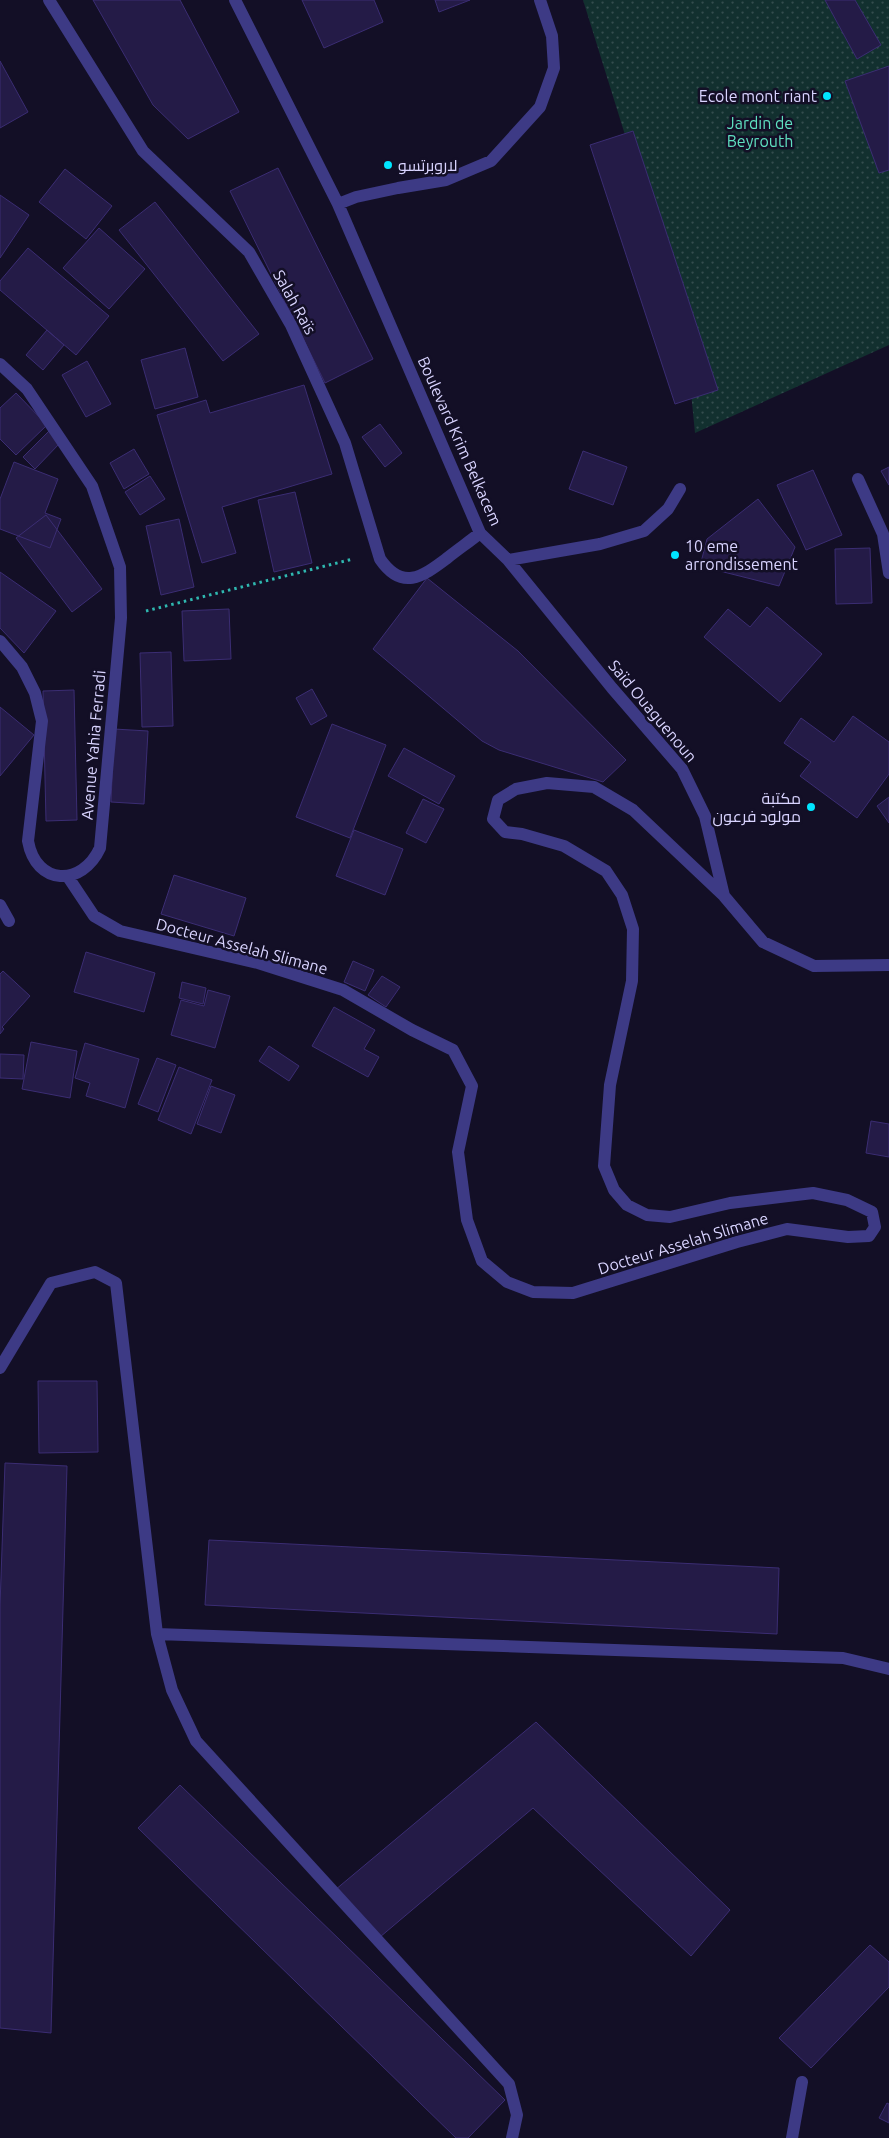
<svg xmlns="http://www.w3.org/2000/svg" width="889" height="2138" viewBox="0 0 889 2138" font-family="Ubuntu,Cairo,sans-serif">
  <defs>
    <pattern id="garden-dots" width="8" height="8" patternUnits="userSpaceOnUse" patternTransform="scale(1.25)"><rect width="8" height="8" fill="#12302f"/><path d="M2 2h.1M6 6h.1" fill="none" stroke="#344d4e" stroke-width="1.8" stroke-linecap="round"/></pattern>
  </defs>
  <rect width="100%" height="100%" fill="#130f26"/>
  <path fill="url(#garden-dots)" d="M583,0H889V345L695,433L686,342L654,228Z"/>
  <path fill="#241b47" stroke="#3b2d73" d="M93,0H180L239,112L188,139L153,105Z
    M302,0H374L383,22L324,48Z
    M435,0H470L439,12Z
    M825,0H855L881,45L857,59Z
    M0,61L28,112L0,128Z
    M889,66V170L879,173L845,81Z
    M633,131L718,390L675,404L590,145Z
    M278,168L373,359L325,383L230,191Z
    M65,169L112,206L86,239L39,202Z
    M0,195L29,215L0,258Z
    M155,202L259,334L223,361L119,230Z
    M99,228L145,269L109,309L63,268Z
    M28,248L109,316L76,355L0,290V281Z
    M47,330L64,345L43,370L26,355Z
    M185,348L198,397L155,409L141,360Z
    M87,361L111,404L86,417L62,375Z
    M304,385L332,474L222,507L236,553L202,563L157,415L206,400L210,413Z
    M16,393L47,425L16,455L0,439V408Z
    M380,424L402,453L385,467L362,437Z
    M50,430L60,443L35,469L23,457Z
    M134,449L149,474L124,489L110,463Z
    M583,451L627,467L613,505L569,489Z
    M14,462L58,479L45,513L61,519L50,548L0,529V499Z
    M889,467V485L881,471Z
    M813,470L842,535L806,550L777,485Z
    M150,476L165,499L140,515L125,492Z
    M295,492L312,563L274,572L258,500Z
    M758,499L795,547L779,586L700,566L707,539Z
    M46,515L102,589L72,612L16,538Z
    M179,519L194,587L161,595L146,526Z
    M870,548L872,603L836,604L835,549Z
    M0,572L56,611L24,653L0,628Z
    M427,578L518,651L626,760L603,782L499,750L482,741L373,649Z
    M767,607L822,654L780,702L704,637L728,609L750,627Z
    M229,609L231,659L184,661L182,611Z
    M171,652L173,726L142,727L140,653Z
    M312,689L327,716L311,725L296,698Z
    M74,690L77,820L46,821L43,691Z
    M0,707L34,735L0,776Z
    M853,716L889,742V774L857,818L800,776L811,762L784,743L801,718L834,742Z
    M332,724L386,745L350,838L296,817Z
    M114,729L148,731L144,804L111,802Z
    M404,748L455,776L439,804L388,776Z
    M889,797V823L877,806Z
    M423,799L444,809L426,843L406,833Z
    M354,830L403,849L385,895L336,876Z
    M174,875L246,898L234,936L161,914Z
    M86,952L155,973L144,1012L74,992Z
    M353,961L374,970L365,991L344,982Z
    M3,971L30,996L2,1027L4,1029L0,1034V974Z
    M382,976L400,987L386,1007L368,995Z
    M182,982L206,988L203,1004L179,998Z
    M208,990L230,996L215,1048L171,1035L181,1000L204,1006Z
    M334,1007L375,1030L364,1049L379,1057L368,1077L312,1046Z
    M31,1042L77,1051L70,1098L22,1089Z
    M85,1043L139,1059L125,1108L86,1096L90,1083L75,1078Z
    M269,1046L299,1066L289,1081L259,1061Z
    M0,1054L24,1055L23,1079L0,1078Z
    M157,1058L176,1065L158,1112L138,1104Z
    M179,1067L212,1080L191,1134L158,1120Z
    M211,1086L235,1095L221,1133L197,1124Z
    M871,1121L889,1124V1157L866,1153Z
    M38,1381H97L98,1452L39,1453Z
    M5,1463L67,1466L51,2033L0,2028V1606Z
    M209,1540L779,1568L777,1634L205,1605Z
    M536,1722L730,1910L691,1956L533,1808L380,1937L335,1890Z
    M180,1785L505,2100L468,2138H456L138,1828Z
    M870,1945L889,1962V1987L811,2068L779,2038Z
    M887,2103L889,2104V2123L879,2118Z"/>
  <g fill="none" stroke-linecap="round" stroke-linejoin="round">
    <path stroke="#2fb8b0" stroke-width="3" stroke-dasharray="2.5 4" stroke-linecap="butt" d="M146,611L353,559"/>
    <path stroke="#3d3a85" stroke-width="12" d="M49,0L143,151L249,252L291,325L345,443L380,559C402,591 422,577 446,559C457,550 469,542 480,533
      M235,0L338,204L480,533L508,560L600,544L644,531L668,509L680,489
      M338,204L356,197L398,188L446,180L491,161L540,107L554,68L552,36L540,0
      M0,364L27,389L92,486L120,567L121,618L100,848C82,887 36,886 28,841L42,721L35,693L22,667L0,641
      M858,479L883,534L889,573
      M508,560L612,688L682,769L705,816L724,896L763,942L814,966L889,965
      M68,877L94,916L120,931L258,963L343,990L412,1030L453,1050L472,1086L458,1152L467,1220L482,1261L507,1282L533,1292L573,1293L737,1242L787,1229L848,1237L869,1236L875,1227L872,1212L847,1200L813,1193L730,1203L670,1217L647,1215L627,1205L614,1190L604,1166L610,1085L632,981L633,929L622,895L606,871L564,846L522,834L505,832L493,819L498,800L516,789L547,783L594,787L633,810L724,896
      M0,905L9,921
      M0,1368L51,1283L95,1272L116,1283L157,1634L172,1690L196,1741L509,2084L517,2115L512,2138
      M157,1634L843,1658L889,1669
      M792,2138L802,2082"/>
  </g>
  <g fill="#00e5ff" stroke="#130f26" stroke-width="2">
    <circle cx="827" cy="96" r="5"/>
    <circle cx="388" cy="165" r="5"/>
    <circle cx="675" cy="555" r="5"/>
    <circle cx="811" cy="807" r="5"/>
  </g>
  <g text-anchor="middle" stroke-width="5" stroke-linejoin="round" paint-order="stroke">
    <g font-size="16" fill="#d9d4ff" stroke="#130f26" text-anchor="end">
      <text x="817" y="102">Ecole mont riant</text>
      <text x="398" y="171" text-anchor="start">لاروبرتسو</text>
      <text x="685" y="552" text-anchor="start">10 eme<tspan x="685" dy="18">arrondissement</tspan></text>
      <text x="801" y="804">مكتبة<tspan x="801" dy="18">مولود فرعون</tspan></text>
    </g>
    <g font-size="16" fill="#5fe0c0" stroke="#130f26">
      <text x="760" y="129">Jardin de<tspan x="760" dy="18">Beyrouth</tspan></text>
    </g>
    <g font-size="16" fill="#d9d4ff" stroke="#130f26">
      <text transform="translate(295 302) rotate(61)" y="6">Salah Raïs</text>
      <text transform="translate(460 441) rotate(66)" y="6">Boulevard Krim Belkacem</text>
      <text transform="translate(653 711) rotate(50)" y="6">Saïd Ouaguenoun</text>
      <text transform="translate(93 745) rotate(-85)" y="6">Avenue Yahia Ferradi</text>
      <text transform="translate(242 946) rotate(15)" y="6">Docteur Asselah Slimane</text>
      <text transform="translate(683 1243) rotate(-17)" y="6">Docteur Asselah Slimane</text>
    </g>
  </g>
</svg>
